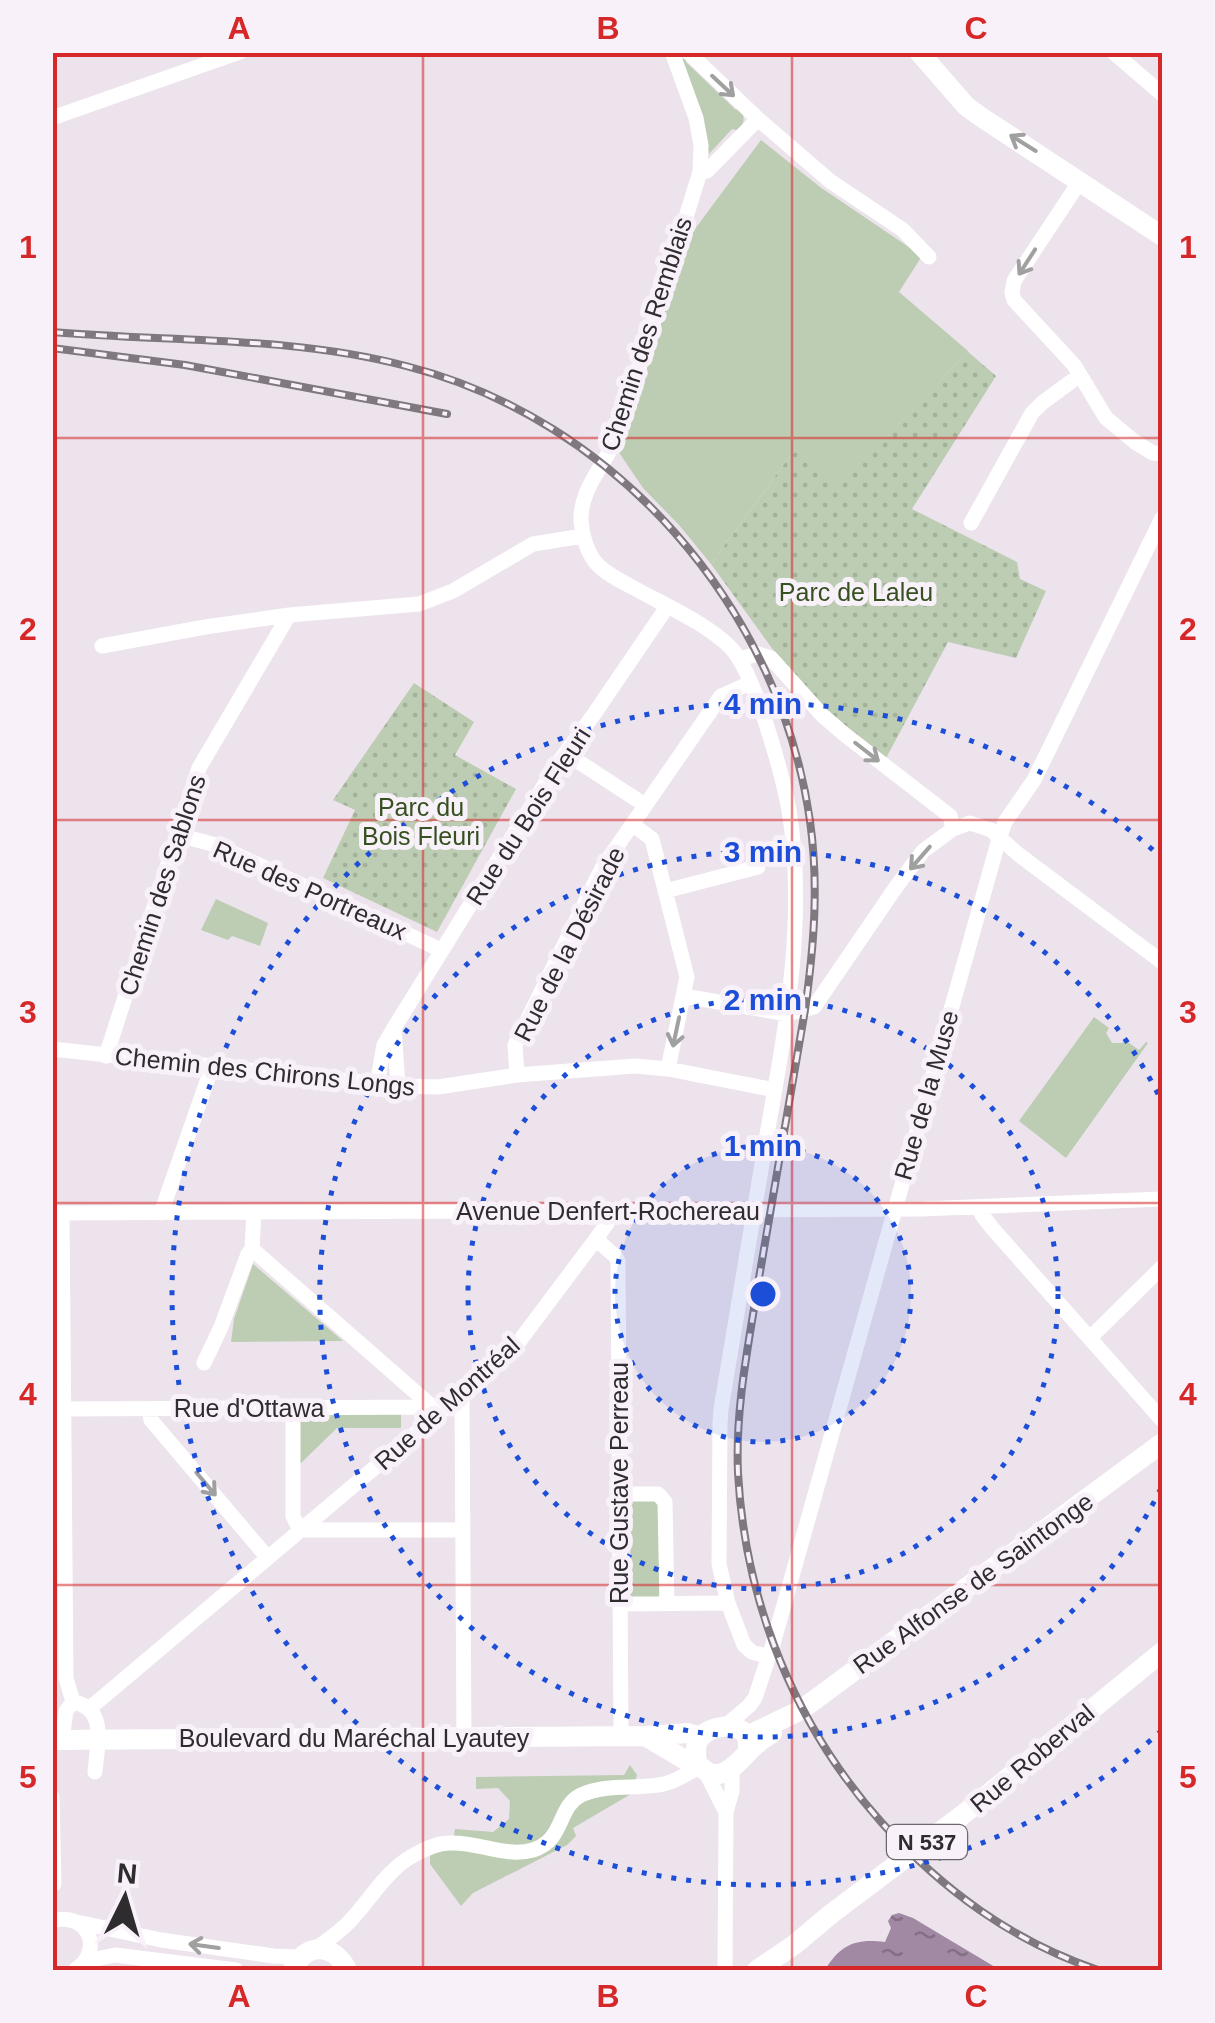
<svg xmlns="http://www.w3.org/2000/svg" width="1215" height="2023" viewBox="0 0 1215 2023" font-family="Arial,sans-serif">
  <defs>
    <pattern id="park-dots" width="8" height="8" patternUnits="userSpaceOnUse" patternTransform="scale(2.5)"><rect width="8" height="8" fill="#bdcdb3"/><path d="M2 2h.1M6 6h.1" fill="none" stroke="#a3b09a" stroke-width="1.8" stroke-linecap="round"/></pattern>
    <pattern id="water-ripples" width="26" height="14" patternUnits="userSpaceOnUse" patternTransform="scale(2.5)"><rect width="26" height="14" fill="#a188a3"/><path d="M2 4q2-2 4 0t4 0M15 11q2-2 4 0t4 0" fill="none" stroke="#846f85"/></pattern>
  </defs>
  <rect width="100%" height="100%" fill="#ece3ec"/>
  <path fill="#bdcdb3" d="M685,57L688,58L686,62L736,110L740,107C745,116 745,122 739,131L732,129L709,154L702,119L680,62Z
    M761,140L820,187L922,256L899,292L968,351L842,484L795,449L711,564L679,525L643,488L618,451L658,335L683,245Z
    M216,899L268,923L260,946L232,936L228,940L201,930Z
    M1094,1017L1109,1028L1106,1033L1112,1043H1122L1125,1040L1139,1050L1146,1042L1148,1043L1066,1158L1019,1121Z
    M253,1264L343,1341L231,1342L234,1319Z
    M298,1414H401V1428H337L299,1465Z
    M631,1499L658,1500L662,1504L659,1598H630Z
    M630,1765L637,1775L631,1794L573,1828L576,1836L567,1845L473,1893L461,1906L430,1864V1849L453,1842L455,1829L493,1832L509,1819L510,1801L498,1788L476,1789V1777L624,1775Z"/>
  <path fill="url(#park-dots)" d="M899,292L996,376L912,509L1017,562L1020,579L1046,591L1016,658L948,642L884,762L826,716L782,662L711,564L795,449L842,483L967,352Z
    M414,683L474,722L455,755L516,789L437,932L323,878L355,810L333,800Z"/>
  <path fill="url(#water-ripples)" d="M899,1913L913,1918L1000,1970H825C840,1945 855,1938 885,1942L891,1928L888,1921L892,1915Z"/>
  <g fill="none" stroke-linecap="round" stroke-linejoin="round">
    <path stroke="#fff" stroke-width="15" d="M672,52L696,118L701,145L700,172L626,410C621,424 616,438 609,452C597,474 580,494 581,521C582,535 587,552 596,563C606,574 621,581 634,588C664,605 706,623 730,647C755,672 782,774 789,810C807,920 785,1032 766,1140C751,1230 736,1319 721,1409L720,1423L719,1564L728,1603L744,1645L752,1652L769,1657
      M688,52L758,119L830,181L903,230L929,257
      M1113,52L1162,94
      M52,118L240,52
      M700,172L707,171L758,119
      M1080,181L1014,281L1012,293L1014,300L1074,365L1106,418L1135,442L1153,453L1162,454
      M971,523L1032,413L1042,403L1080,375
      M102,646L205,627L289,615L419,604L453,591L533,544L583,536
      M739,659L758,654L771,658L822,715L844,734L950,816L953,829
      M579,762L645,805
      M632,824L652,839L687,977L668,1069
      M178,835L216,845L441,950
      M665,891L758,867
      M684,996L787,1014L814,1007L896,887L923,851L953,829L970,823L991,830L1018,854L1162,962
      M52,1049L398,1086L438,1087L517,1075L635,1066L668,1069L775,1090
      M106,1056L199,768L289,615
      M517,1075L515,1045L602,868L721,696L750,683
      M377,1084L384,1045L394,1028
      M398,1086L394,1028L558,763L592,717L667,607
      M980,1207L982,1215L993,1229L1162,1420
      M52,1213L922,1209L1162,1199
      M62,1213L66,1678L73,1702
      M161,1213L212,1067
      M596,1239L616,1257L618,1261L621,1736
      M252,1249L437,1411
      M1090,1338L1162,1267
      M204,1363L221,1327L248,1254L252,1249L254,1212
      M462,1394L464,1738
      M293,1408V1516L300,1530H463
      M64,1409L433,1407
      M149,1409L151,1420L267,1557
      M619,1494H658L665,1502L667,1604
      M619,1604L728,1603
      M90,1708L469,1388L518,1343L596,1239L608,1222L610,1211
      M725,1726L749,1706L755,1698L773,1644L999,839L1005,822L1034,780L1162,518
      M62,1740L66,1711L73,1702C108,1708 97,1746 95,1772
      M705,1771L726,1812
      M52,1797L54,1884
      M52,1921C88,1911 105,1950 75,1970
      M77,1922L161,1940L274,1956L301,1957
      M314,1950C326,1941 340,1932 350,1921C371,1899 386,1870 414,1855C423,1850 438,1843 449,1843C477,1841 505,1858 533,1850C565,1840 557,1807 581,1795C607,1783 637,1790 664,1784C677,1781 688,1773 699,1767
      M87,1961L115,1955L236,1970
      M725,1970L726,1812L732,1791V1768"/>
    <path stroke="#fff" stroke-width="20" d="M919,52L966,106L981,117L1162,236
      M645,1736L687,1761L697,1763
      M747,1736L801,1710L1162,1443
      M52,1740L645,1736L688,1733L700,1737
      M748,1752C748,1747 749,1740 746,1735C736,1721 709,1726 700,1738C694,1745 696,1755 697,1763C718,1788 736,1765 751,1749C757,1743 765,1738 772,1733
      M293,1970C305,1942 334,1943 347,1970
      M757,1970L794,1945L831,1914L965,1813L1162,1652"/>
    <defs>
      <path id="rail" d="M52,332C170,342 292,336 406,366C616,419 780,608 810,821C819,885 814,946 805,1010C790,1099 774,1189 759,1278C749,1342 735,1408 738,1473C745,1603 795,1726 882,1823C943,1890 1012,1941 1098,1970
        M52,348L185,365L447,414"/>
    </defs>
    <use href="#rail" stroke="#7f797f" stroke-width="8"/>
    <use href="#rail" stroke="#f9f1fa" stroke-width="4" stroke-dasharray="11" stroke-linecap="butt"/>
  </g>
  <defs><path id="oneway-shaft" d="M-6 0H5M1.5-3L5.5 0L1.5 3" fill="none" stroke-width="1.6" stroke-linecap="round" stroke-linejoin="round" transform="scale(2.5)"/></defs>
  <g stroke="#a1a0a1">
    <use href="#oneway-shaft" transform="translate(723 86) rotate(43)"/>
    <use href="#oneway-shaft" transform="translate(1023 143) rotate(-148)"/>
    <use href="#oneway-shaft" transform="translate(1027 262) rotate(123)"/>
    <use href="#oneway-shaft" transform="translate(867 752) rotate(38)"/>
    <use href="#oneway-shaft" transform="translate(920 858) rotate(131)"/>
    <use href="#oneway-shaft" transform="translate(676 1032) rotate(102)"/>
    <use href="#oneway-shaft" transform="translate(206 1484) rotate(50)"/>
    <use href="#oneway-shaft" transform="translate(204 1946) rotate(-172)"/>
  </g>
  <path fill="none" stroke="#d62828" stroke-width="2.5" stroke-opacity="0.55" d="M423,52V1970M792,52V1970M52,438H1162M52,820H1162M52,1203H1162M52,1585H1162"/>
  <circle cx="763" cy="1294" r="148" fill="#1d4ed8" fill-opacity=".12"/>
  <g fill="none" stroke="#1d4ed8" stroke-width="5" stroke-dasharray="5 10">
    <circle cx="763" cy="1294" r="148"/>
    <circle cx="763" cy="1294" r="295"/>
    <path d="M1161 1488A443 443 0 1 1 1161 1100"/>
    <path d="M1162 1730A591 591 0 1 1 1162 858"/>
  </g>
  <g text-anchor="middle" stroke-width="10" stroke-linejoin="round" paint-order="stroke">
    <rect fill="#f9f1fa" stroke="#6c676c" stroke-width="2.5" x="887" y="1825" width="80" height="34" rx="8"/>
    <g font-size="22" font-weight="bold" fill="#2f2c2f">
      <text x="927" y="1850">N 537</text>
    </g>
    <g font-size="25" fill="#2f2c2f" stroke="#f9f1fa">
      <text transform="translate(646 334) rotate(-72)" y="9">Chemin des Remblais</text>
      <text transform="translate(528 816) rotate(-57)" y="9">Rue du Bois Fleuri</text>
      <text transform="translate(162 885) rotate(-72)" y="9">Chemin des Sablons</text>
      <text transform="translate(310 890) rotate(24)" y="9">Rue des Portreaux</text>
      <text transform="translate(569 944) rotate(-63)" y="9">Rue de la Désirade</text>
      <text transform="translate(265 1071) rotate(6)" y="9">Chemin des Chirons Longs</text>
      <text transform="translate(926 1095) rotate(-74)" y="9">Rue de la Muse</text>
      <text x="608" y="1220">Avenue Denfert-Rochereau</text>
      <text transform="translate(447 1403) rotate(-42)" y="9">Rue de Montréal</text>
      <text x="249" y="1417">Rue d'Ottawa</text>
      <text transform="translate(619 1483) rotate(-90)" y="9">Rue Gustave Perreau</text>
      <text transform="translate(973 1583) rotate(-36)" y="9">Rue Alfonse de Saintonge</text>
      <text x="354" y="1747">Boulevard du Maréchal Lyautey</text>
      <text transform="translate(1032 1758) rotate(-40)" y="9">Rue Roberval</text>
    </g>
    <g font-size="25" fill="#365020" stroke="#f9f1fa">
      <text x="856" y="601">Parc de Laleu</text>
      <text x="421" y="816">Parc du<tspan x="421" dy="29">Bois Fleuri</tspan></text>
    </g>
  </g>
  <circle cx="763" cy="1294" r="15" fill="#1d4ed8" stroke="#f9f1fa" stroke-width="5"/>
  <g font-size="30" text-anchor="middle" font-weight="bold" fill="#1d4ed8" stroke="#f9f1fa" stroke-width="10" stroke-linejoin="round" paint-order="stroke">
    <text x="763" y="714">4 min</text>
    <text x="763" y="862">3 min</text>
    <text x="763" y="1010">2 min</text>
    <text x="763" y="1156">1 min</text>
  </g>
  <rect width="1215" height="2023" fill="none" stroke="#f9f1fa" stroke-width="110"/>
  <g transform="translate(125 1898) rotate(5)" stroke="#f9f1fa" stroke-width="8" paint-order="stroke">
  <path d="M0-8L18 38L0 25L-18 38Z" fill="#2f2c2f"/>
  <text y="-15" font-size="28" font-weight="bold" text-anchor="middle" fill="#2f2c2f">N</text>
  </g>
  <rect x="55" y="55" width="1105" height="1913" fill="none" stroke="#d62828" stroke-width="4"/>
  <g font-size="32" text-anchor="middle" font-weight="bold" fill="#d62828">
    <text x="239" y="39">A</text>
    <text x="608" y="39">B</text>
    <text x="976" y="39">C</text>
    <text x="28" y="258">1</text>
    <text x="1188" y="258">1</text>
    <text x="28" y="640">2</text>
    <text x="1188" y="640">2</text>
    <text x="28" y="1023">3</text>
    <text x="1188" y="1023">3</text>
    <text x="28" y="1405">4</text>
    <text x="1188" y="1405">4</text>
    <text x="28" y="1788">5</text>
    <text x="1188" y="1788">5</text>
    <text x="239" y="2007">A</text>
    <text x="608" y="2007">B</text>
    <text x="976" y="2007">C</text>
  </g>
</svg>
